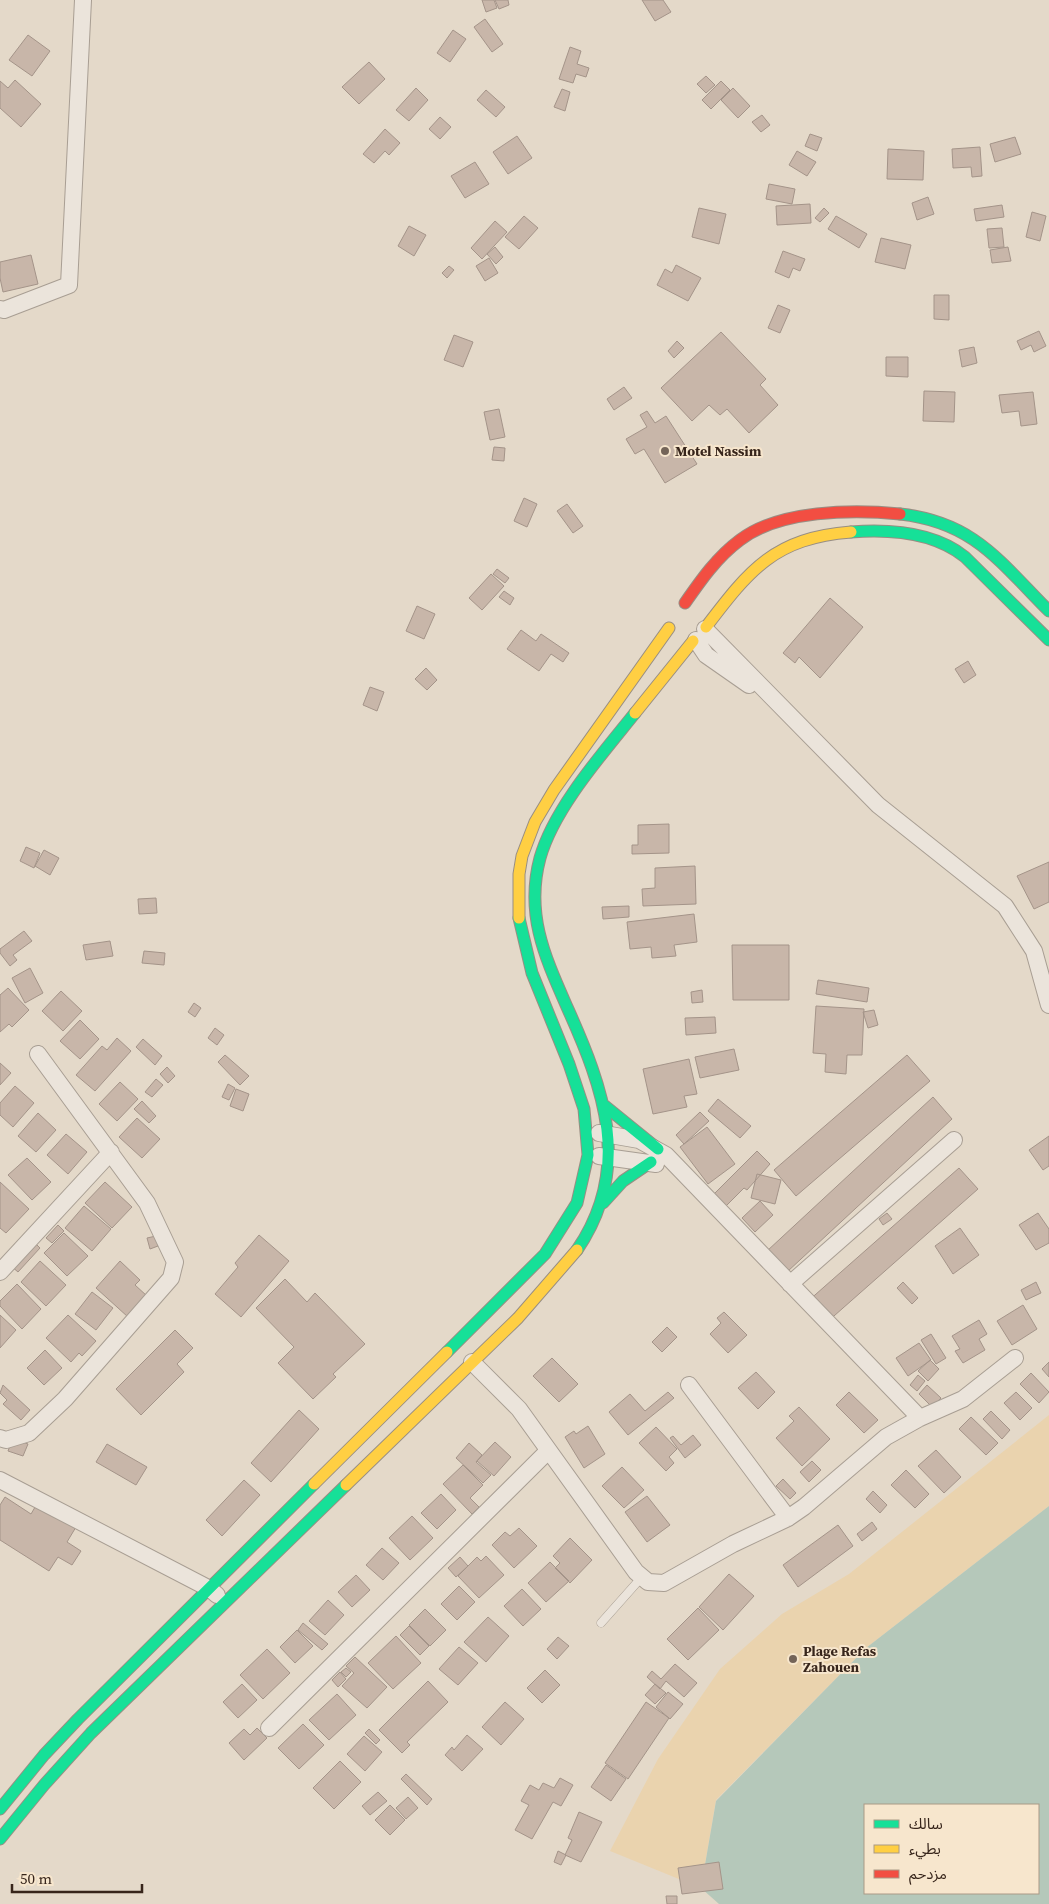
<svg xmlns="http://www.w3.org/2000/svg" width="1049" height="1904" viewBox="0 0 1049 1904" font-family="'Source Serif 4','Noto Sans Arabic',serif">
  <rect width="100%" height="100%" fill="#e4d9c9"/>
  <path fill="#ead3ae" d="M1049,1415V1506L866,1648L716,1800L701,1888L610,1851L658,1759L720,1669L782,1614L849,1574Z"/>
  <path fill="#b5c8ba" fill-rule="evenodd" d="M1049,1506V1904H719L701,1888L716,1801L866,1648ZM865,1805H1038V1893H865Z"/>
  <path fill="#c8b6a9" stroke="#a49489" d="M482,0H494L497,8L486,12Z
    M495,0H508L509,5L499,9Z
    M642,0H663L671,12L655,21Z
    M485,19L503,44L492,52L474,27Z
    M453,30L466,39L450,62L437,53Z
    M28,35L50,51L32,76L9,60Z
    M570,47L581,51L577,64L589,68L586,77L576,74L573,83L559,79Z
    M369,62L385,79L359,104L342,87Z
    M706,76L715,85L706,93L697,84Z
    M15,80L41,104L21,127L0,108V81L8,88Z
    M721,81L730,90L711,109L702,100Z
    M416,88L428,100L409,121L396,110Z
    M733,88L750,106L738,118L721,100Z
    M562,89L570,92L565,111L554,107Z
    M486,90L505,107L496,117L477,100Z
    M762,115L770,125L761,132L752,122Z
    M440,117L451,127L440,139L429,129Z
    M385,129L400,143L389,155L385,151L374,163L363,154Z
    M810,134L822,138L817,151L805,146Z
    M517,136L532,158L508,174L493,152Z
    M1015,137L1021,154L995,162L990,144Z
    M980,147L982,176L972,177L971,167L953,168L952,149Z
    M888,149L924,151L923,180L887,179Z
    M797,151L816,162L807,176L789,165Z
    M475,162L489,184L465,198L451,176Z
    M769,184L795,189L792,204L766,199Z
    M928,197L934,214L917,220L912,203Z
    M810,204L811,223L777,225L776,206Z
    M1002,205L1004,217L976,221L974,209Z
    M699,208L726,214L719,244L692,237Z
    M824,208L829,213L820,222L815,218Z
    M1032,212L1046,216L1040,241L1026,237Z
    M524,216L538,228L519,249L505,237Z
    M836,216L867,234L859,248L828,229Z
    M495,221L507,232L482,259L471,248Z
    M409,226L426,235L414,256L398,246Z
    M1002,228L1004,247L989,248L987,229Z
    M881,238L911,245L905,269L875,262Z
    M495,247L503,257L496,264L487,254Z
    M1008,247L1011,261L992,263L990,250Z
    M783,251L805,259L800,271L793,268L789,278L775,272Z
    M31,255L38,284L3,292L0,278V262Z
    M489,258L498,273L485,281L476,266Z
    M676,265L701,278L688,301L657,285L665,269L672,273Z
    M449,266L454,270L447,278L442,273Z
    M934,295H949V320L934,319Z
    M778,305L790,310L780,333L768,328Z
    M1039,331L1046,346L1034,352L1031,345L1021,350L1017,341Z
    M721,332L766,379L760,385L778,405L749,433L727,409L720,415L709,405L692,421L661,388Z
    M454,335L473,342L463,367L444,360Z
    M677,341L684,348L674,358L668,351Z
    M974,347L977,363L962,367L959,350Z
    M886,357H908V377L886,376Z
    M624,387L632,398L614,410L607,399Z
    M924,391L955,392L954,422L923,421Z
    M1033,392L1037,424L1021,426L1019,411L1002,413L999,395Z
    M499,409L505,437L490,440L484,412Z
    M647,411L655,423L666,416L697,464L665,483L644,449L635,454L626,439L647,427L640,415Z
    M494,447L505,448L504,461L492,460Z
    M524,498L537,504L527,527L514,521Z
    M567,504L583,526L573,533L557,511Z
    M497,569L509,578L505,583L493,574Z
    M491,574L504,586L482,610L469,598Z
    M504,591L514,598L510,605L499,597Z
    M830,598L863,627L820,678L799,657L795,663L783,653Z
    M417,606L435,614L424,639L406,631Z
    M521,630L536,641L541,634L569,653L563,662L551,654L539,671L507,649Z
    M968,661L976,675L964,683L955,669Z
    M426,668L437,680L427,690L415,679Z
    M370,687L384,692L377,711L363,705Z
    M669,824V853L632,854V845H638V825Z
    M26,847L40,853L34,868L20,861Z
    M44,850L59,858L50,875L35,866Z
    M1049,862V902L1034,909L1017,876Z
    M695,866L696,904L643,906L642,889L655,888V868Z
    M156,898L157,913L139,914L138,899Z
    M629,906V917L603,919L602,907Z
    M694,914L697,942L674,945L676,956L652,958L651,947L630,949L627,922Z
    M24,931L32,941L13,955L17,960L10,966L0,953V949Z
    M110,941L113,956L86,960L83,945Z
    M732,945H789V1000H733Z
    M144,951L165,953L164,965L142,963Z
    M30,968L43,993L25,1003L12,978Z
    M818,980L869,988L867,1002L816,994Z
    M8,988L29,1010L12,1027L9,1024L0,1032V995Z
    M702,990L703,1002L692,1003L691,992Z
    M61,991L82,1011L63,1031L42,1011Z
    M194,1003L201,1008L195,1017L188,1012Z
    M816,1006L864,1009L862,1055H847L846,1074L825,1072L826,1054L813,1053Z
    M874,1010L878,1025L868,1028L863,1012Z
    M715,1017L716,1033L686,1035L685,1018Z
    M80,1020L99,1039L80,1059L60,1041Z
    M215,1028L224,1035L217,1045L208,1038Z
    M117,1038L131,1051L95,1091L76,1075L102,1046L107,1050Z
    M143,1039L162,1056L155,1065L136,1047Z
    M734,1049L739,1070L700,1078L695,1057Z
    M225,1055L249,1076L240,1085L218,1062Z
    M907,1055L930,1081L796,1196L774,1170Z
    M689,1059L697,1094L684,1096L687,1107L653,1114L643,1069Z
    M0,1063L11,1073L0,1085Z
    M167,1067L175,1076L168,1083L160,1074Z
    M156,1079L163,1085L152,1097L145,1092Z
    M120,1082L138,1099L117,1121L99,1104Z
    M228,1084L235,1088L229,1100L222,1097Z
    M15,1086L34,1103L13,1127L0,1115V1103Z
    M236,1089L249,1094L243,1111L230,1106Z
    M933,1097L952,1119L787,1272L767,1251Z
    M718,1099L751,1126L740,1138L708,1111Z
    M142,1101L156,1116L149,1123L134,1109Z
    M700,1112L709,1121L684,1144L676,1135Z
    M38,1113L56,1130L36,1152L18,1136Z
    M137,1118L160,1139L142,1158L119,1137Z
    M707,1127L735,1164L708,1184L680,1147Z
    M66,1134L87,1152L68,1174L47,1155Z
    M1049,1136V1166L1043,1170L1029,1150Z
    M757,1151L770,1164L747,1190L744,1188L726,1206L714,1194Z
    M27,1158L51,1182L32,1200L8,1175Z
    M959,1168L978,1189L826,1323L807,1302Z
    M757,1174L781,1180L775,1204L751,1198Z
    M0,1182L29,1209L6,1233L0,1228Z
    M105,1182L132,1207L112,1228L85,1203Z
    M760,1201L773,1215L755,1232L742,1218Z
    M84,1206L111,1229L92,1251L65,1228Z
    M887,1213L892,1219L883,1225L879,1219Z
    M1038,1213L1049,1229V1243L1036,1250L1019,1225Z
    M58,1225L64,1231L52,1243L46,1238Z
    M960,1228L979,1255L953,1274L935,1246Z
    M64,1233L88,1256L67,1276L44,1253Z
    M259,1235L289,1261L241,1317L215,1294L238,1267L235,1263Z
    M156,1236L158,1246L150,1249L147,1238Z
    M33,1241L40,1248L18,1272L11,1266Z
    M40,1261L66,1285L46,1306L21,1282Z
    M120,1261L140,1280L135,1285L147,1296L128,1317L96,1288Z
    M285,1279L307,1302L315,1293L365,1344L333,1374L336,1377L313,1399L278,1363L294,1347L256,1308Z
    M903,1282L918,1298L912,1304L897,1288Z
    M1036,1282L1041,1293L1026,1300L1021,1290Z
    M17,1284L41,1309L22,1329L0,1306V1301Z
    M92,1292L113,1308L96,1330L75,1314Z
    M1023,1305L1037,1329L1012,1345L997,1321Z
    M724,1312L747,1335L728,1353L710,1334L721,1323L717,1318Z
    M0,1315L16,1330L0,1348Z
    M68,1315L96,1341L82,1356L79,1353L71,1362L46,1338Z
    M979,1320L987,1334L979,1339L985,1350L963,1363L955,1351L960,1349L952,1336Z
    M667,1327L677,1337L662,1352L652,1342Z
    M175,1330L193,1348L177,1364L184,1372L141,1415L116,1389Z
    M931,1334L946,1358L936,1364L921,1340Z
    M919,1343L931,1360L908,1376L896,1358Z
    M45,1350L62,1368L44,1385L27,1368Z
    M552,1358L578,1384L559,1402L533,1376Z
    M930,1360L939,1369L928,1381L918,1371Z
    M1049,1362V1377L1042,1369Z
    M756,1372L775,1392L758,1409L738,1388Z
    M1031,1373L1049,1392L1039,1403L1020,1384Z
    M918,1375L925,1381L917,1391L910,1385Z
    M3,1385L30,1410L21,1420L3,1404L7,1400L0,1393Z
    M927,1385L941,1398L932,1407L919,1394Z
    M668,1392L674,1398L628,1435L609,1412L630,1394L645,1411Z
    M849,1392L878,1420L864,1433L836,1405Z
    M1016,1392L1032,1408L1020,1420L1004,1403Z
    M799,1407L830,1439L802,1466L776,1438L794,1421L789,1416Z
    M299,1410L319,1429L271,1482L251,1463Z
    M991,1411L1010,1430L1002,1439L983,1419Z
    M971,1417L998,1443L986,1455L959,1429Z
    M588,1426L605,1454L584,1468L565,1437L574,1431L576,1434Z
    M656,1427L677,1449L669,1457L674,1463L666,1471L639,1443Z
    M693,1435L701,1445L685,1458L670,1438L673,1436L681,1445Z
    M13,1438L28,1444L23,1456L8,1451Z
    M495,1442L511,1457L494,1476L477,1461Z
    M469,1443L482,1455L476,1462L491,1475L483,1483L456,1458Z
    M107,1444L147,1467L136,1485L96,1462Z
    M936,1450L961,1477L944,1493L918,1466Z
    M812,1461L821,1470L809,1482L800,1472Z
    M463,1465L483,1485L470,1498L479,1507L472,1514L443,1484Z
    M622,1467L644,1490L624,1508L602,1486Z
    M906,1470L929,1494L915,1508L891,1485Z
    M783,1479L796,1493L790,1499L776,1486Z
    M244,1480L260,1495L222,1536L206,1520Z
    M873,1491L887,1505L880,1513L866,1499Z
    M441,1494L456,1510L437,1529L421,1513Z
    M647,1496L670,1525L647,1542L625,1512Z
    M5,1497L31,1514L38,1502L76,1527L67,1542L81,1551L72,1565L58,1557L49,1571L0,1540V1505Z
    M412,1516L433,1538L410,1560L389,1538Z
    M872,1522L877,1529L862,1541L857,1534Z
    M838,1525L853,1546L798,1587L783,1565Z
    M519,1528L537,1546L514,1568L492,1545L505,1532L510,1536Z
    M570,1538L592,1560L570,1583L555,1568L560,1563L553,1556Z
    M382,1548L399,1563L383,1580L366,1565Z
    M486,1556L504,1575L479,1598L458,1576L477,1557L481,1561Z
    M460,1557L468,1566L456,1577L448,1568Z
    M550,1562L569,1581L546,1602L528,1583Z
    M729,1574L754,1596L723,1630L699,1607Z
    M356,1575L370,1590L352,1607L338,1592Z
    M459,1586L475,1602L457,1620L441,1604Z
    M522,1589L541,1609L523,1626L504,1606Z
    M328,1600L344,1615L325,1635L309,1621Z
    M698,1608L719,1630L688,1660L667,1639Z
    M425,1609L446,1630L430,1646L409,1625Z
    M488,1617L509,1636L486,1662L464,1642Z
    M303,1623L328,1644L322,1650L298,1630Z
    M409,1626L429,1646L420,1655L400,1635Z
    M297,1630L313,1646L295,1663L280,1647Z
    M396,1636L421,1663L393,1689L368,1663Z
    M558,1637L569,1646L557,1659L547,1649Z
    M459,1647L478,1663L458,1685L439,1669Z
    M267,1649L290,1673L263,1699L240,1675Z
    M355,1657L387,1687L367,1708L342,1686L354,1673L346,1666Z
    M675,1664L697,1683L684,1697L666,1681L660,1689L647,1677L652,1671L661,1679Z
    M346,1668L351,1672L346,1677L341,1672Z
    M545,1670L560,1685L542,1703L527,1688Z
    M340,1672L346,1679L338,1687L332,1680Z
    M428,1681L448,1702L407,1742L410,1745L402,1753L379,1730Z
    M242,1684L257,1700L238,1718L223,1702Z
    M655,1684L666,1693L655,1704L645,1695Z
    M668,1692L683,1704L670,1719L656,1707Z
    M337,1694L356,1715L329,1740L309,1720Z
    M505,1702L524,1719L501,1745L482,1727Z
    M646,1702L669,1718L628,1779L605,1763Z
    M303,1724L324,1745L299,1769L278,1748Z
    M257,1728L267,1738L244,1760L229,1743L244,1729L250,1735Z
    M369,1729L380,1740L376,1744L365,1733Z
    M467,1735L483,1749L462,1771L445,1755L452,1747L454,1750Z
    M364,1736L382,1752L365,1771L347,1754Z
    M340,1761L361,1782L334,1809L313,1788Z
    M606,1765L626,1779L611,1801L591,1787Z
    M406,1774L432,1799L427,1805L401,1779Z
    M560,1778L573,1785L561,1806L553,1802L532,1839L515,1830L529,1805L521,1801L530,1785L539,1790L543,1783L554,1788Z
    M378,1792L387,1801L370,1815L362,1806Z
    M408,1797L418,1808L406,1819L396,1808Z
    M390,1805L405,1820L390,1835L375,1820Z
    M579,1812L602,1822L581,1862L565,1855L572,1840L568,1838Z
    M558,1851L566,1855L561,1865L554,1862Z
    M719,1862L723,1889L682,1894L678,1868Z
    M666,1896H677V1904H667Z"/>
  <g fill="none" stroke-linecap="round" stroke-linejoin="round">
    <defs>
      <path id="lane" d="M601,1623L641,1578"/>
      <path id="street" d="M0,309L4,310L69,285L83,0
        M705,629L878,805L1005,906L1034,951L1049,1005
        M696,640L706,655L749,685
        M599,1133L639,1140L666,1155L920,1418
        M599,1156L656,1164
        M0,1272L111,1152
        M790,1284L954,1140
        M472,1362L519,1409L636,1572L648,1582L664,1583L733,1544L788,1518L804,1507L886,1437L920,1418L963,1399L1015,1358
        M689,1385L788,1518
        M0,1438L6,1440L29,1433L65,1399L171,1278L175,1262L147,1203L38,1054
        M0,1480L210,1589L217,1595
        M269,1728L548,1451"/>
      <path id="fast" d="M900,514C974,522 1000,562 1049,611
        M851,532C890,529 934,532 965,557L1049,640
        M605,1106L658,1149
        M603,1203L623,1181L651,1162
        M577,1250C633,1168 604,1089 567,1007C545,957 525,914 540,858C554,808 603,753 635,713
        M447,1352L545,1254L577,1203L588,1155L584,1109L569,1064L532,973L519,918
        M0,1809L44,1755L78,1719L314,1484
        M0,1839L44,1785L91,1733L346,1485"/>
      <path id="slow" d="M706,627C750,569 775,538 851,532
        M635,713L693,641
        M519,918V874L522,856L535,822L554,790L669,628
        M314,1484L447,1352
        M346,1485L518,1318L577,1250"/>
      <path id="jam" d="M685,603C701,580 717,557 740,540C779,510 853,509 900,514"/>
    </defs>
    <use href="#lane" stroke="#a89e93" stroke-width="9"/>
    <use href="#street" stroke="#a89e93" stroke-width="18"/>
    <use href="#fast" stroke="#988e83" stroke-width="13"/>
    <use href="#slow" stroke="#988e83" stroke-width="13"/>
    <use href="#jam" stroke="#988e83" stroke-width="13"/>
    <use href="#lane" stroke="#ebe4db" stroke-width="8"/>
    <use href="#street" stroke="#ebe4db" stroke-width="16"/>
    <use href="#fast" stroke="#16e098" stroke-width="11"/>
    <use href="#slow" stroke="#ffcf43" stroke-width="11"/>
    <use href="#jam" stroke="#f24e42" stroke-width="11"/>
  </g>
  <g fill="#746458" stroke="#f7e6cd" stroke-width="2">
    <circle cx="665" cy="451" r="5"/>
    <circle cx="793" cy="1659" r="5"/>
  </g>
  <g text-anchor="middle" stroke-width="4" stroke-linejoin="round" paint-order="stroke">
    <g font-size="14" font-weight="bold" fill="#37251b" stroke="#f7e6cd" text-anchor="start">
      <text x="675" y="456">Motel Nassim</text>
      <text x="803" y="1656">Plage Refas<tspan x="803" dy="16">Zahouen</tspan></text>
    </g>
  </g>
  <rect x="864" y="1804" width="175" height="90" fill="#f7e6cd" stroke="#aa9986"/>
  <rect x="874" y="1820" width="25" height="8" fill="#16e098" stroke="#aa9986"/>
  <text x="909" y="1829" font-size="15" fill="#37251b">سالك</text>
  <rect x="874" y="1845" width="25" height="8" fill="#ffcf43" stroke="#aa9986"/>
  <text x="909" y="1854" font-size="15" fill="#37251b">بطيء</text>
  <rect x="874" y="1870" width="25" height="8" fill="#f24e42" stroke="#aa9986"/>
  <text x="909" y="1879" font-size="15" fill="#37251b">مزدحم</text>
  <path d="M12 1884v8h130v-8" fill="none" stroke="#37251b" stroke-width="2.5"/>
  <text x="20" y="1884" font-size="15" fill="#37251b" stroke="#f7e6cd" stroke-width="4" paint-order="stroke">50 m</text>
</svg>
